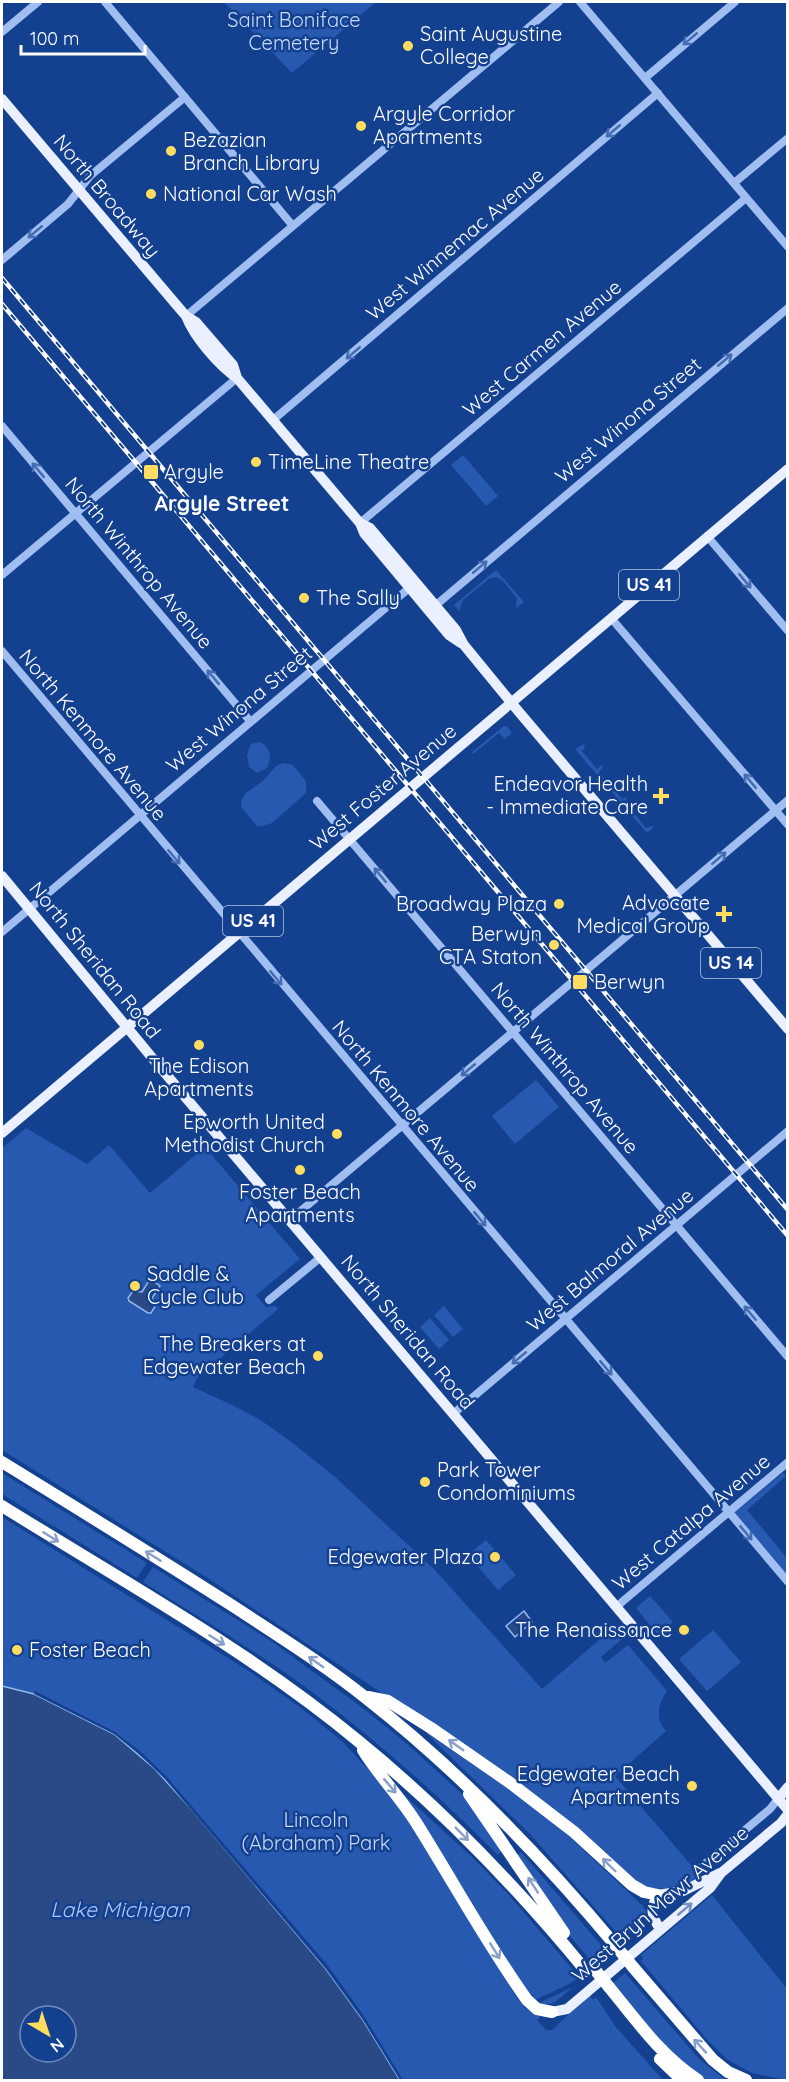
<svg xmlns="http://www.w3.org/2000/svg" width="789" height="2082" viewBox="0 0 789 2082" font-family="Quicksand,sans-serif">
  <rect width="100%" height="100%" fill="#144090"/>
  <path fill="#2659af" d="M224,2H376L292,73Z
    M463,455L498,496L486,506L451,465Z
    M496,570L524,602L516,608L517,598L502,580L496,577L489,579L463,600L459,611L454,605Z
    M504,726H507L512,733L505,739L499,733L473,754L472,752Z
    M260,742C271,747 272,758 267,768L257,773L249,767L247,755L251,744Z
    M584,744L585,747L582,751L597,769L602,765L603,767L599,772L622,799L628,797L625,802L646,828L652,826L653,828L647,833L575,749Z
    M282,763L293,765L306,781V793L272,823L263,826H257L241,807L242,799L246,793L263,781L275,767Z
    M536,1080L559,1107L515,1144L492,1116Z
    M26,1128L87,1164L109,1145L150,1193L205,1147L300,1259L256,1295L266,1307L275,1306L278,1309L197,1378L193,1387L230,1404L259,1419L290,1441L335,1477L433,1568L542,1689L613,1628L622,1639L601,1657L605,1663L628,1645L667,1691C658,1704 655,1719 666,1731L615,1776L702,1878C684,1890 662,1891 642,1886L500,1771L206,1577L2,1450V1148Z
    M444,1306L463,1329L453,1337L434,1315Z
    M430,1318L449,1340L439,1349L420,1327Z
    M2,1473L147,1563L137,1578L2,1494Z
    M783,1473L786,1476L747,1510L787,1558V1578L733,1514Z
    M2,1517L252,1673L297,1705L341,1740L377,1779L406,1817L515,1995L525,2008L540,2017L537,2020L546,2030H552L589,1995L593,2000L596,1997L615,2026L663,2080H400L381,2048L342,1990L314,1954L176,1791L19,1690L2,1686Z
    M486,1540L516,1575L498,1590L468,1555Z
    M153,1567L271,1641L364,1709L406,1743L462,1794L503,1850L498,1855C439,1796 379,1742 312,1692C258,1652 200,1618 143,1582Z
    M650,1596L673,1622L658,1635L636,1608Z
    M713,1630L741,1662L707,1691L679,1659Z
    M425,1732L530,1803L557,1825L643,1906L647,1913C634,1919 634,1932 623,1940L530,1834Z
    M403,1794L471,1856L508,1894L579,1977L571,1983L533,2001Z
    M521,1852L608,1953L594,1965L566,1931L516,1856Z
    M712,1895L787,1989V2080L752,2073L728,2060L709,2042L641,1961L643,1958L641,1955Z
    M625,1973L699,2059L726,2080H705L684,2067L611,1985Z
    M573,1987C559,1998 555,2007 537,2004Z"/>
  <path fill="#294a86" stroke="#92b8f4" stroke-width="1.5" fill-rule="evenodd" d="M150,1279L160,1286L152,1298L156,1305L151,1313H148L129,1301L128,1298L133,1291L142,1292Z
    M524,1611L532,1622L515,1637L506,1626Z
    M2,1686L34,1694L114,1734L155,1769L193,1811L326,1969L363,2020L400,2080H2ZM30,2016H66V2052H30Z"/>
  <path fill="#144090" d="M35,1691L115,1732L141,1752L167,1777L329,1967L366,2019L403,2080H400L363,2020L326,1969L165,1779L139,1754L114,1734L34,1694Z"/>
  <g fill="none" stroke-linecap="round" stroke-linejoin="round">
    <path stroke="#a0bef1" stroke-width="8" d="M105,2L293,226
      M580,2L788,247
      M2,32L38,2
      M645,78L735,2
      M734,183L788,138
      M2,260L68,204L90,176L185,97
      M186,316L559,2
      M273,420L658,93
      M2,426L250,721
      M360,523L746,198
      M707,536L788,631
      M2,575L237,378
      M436,605L788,308
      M611,618L788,825
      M2,651L788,1582
      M317,801L788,1357
      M2,932L414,584
      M290,1220L788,800
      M269,1300L321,1257
      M453,1414L788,1131
      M616,1607L788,1462
      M701,1867L770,1809L778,1799"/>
    <path stroke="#eaf0ff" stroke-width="10" d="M2,99L174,302L186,316L196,322L233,365L237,378
      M186,316C194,337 219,366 237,378L348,509L360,523L370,528L456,630L464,645L519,712L788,1029
      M360,523L364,533L449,635L461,643
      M2,876L154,1060L788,1810
      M2,1133L788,469
      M778,1799L788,1787
      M660,1929C652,1917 649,1908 658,1895L683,1891L720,1873
      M552,2012L567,2009L710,1888L721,1873L781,1823L788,1814"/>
    <path stroke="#fff" stroke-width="12" d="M2,1462C80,1510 158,1558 236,1608C280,1637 325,1665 366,1698C459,1771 540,1855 616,1946
      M2,1506C121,1580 248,1650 357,1740C442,1809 517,1887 586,1971
      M368,1697L388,1701L431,1728L509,1782L574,1832L632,1885L644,1892L658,1895
      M363,1750C379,1776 401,1798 417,1824C454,1883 487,1944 527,2000L537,2009L552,2012
      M469,1794L564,1933
      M633,1967L713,2060L728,2072L746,2080
      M609,1987C636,2020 662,2057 698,2080
      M660,2059L682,2080"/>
    <defs>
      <path id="rail" d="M2,278L788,1210
        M2,304L788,1236"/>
    </defs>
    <use href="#rail" stroke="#fff" stroke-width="4.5"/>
    <use href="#rail" stroke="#144090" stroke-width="2" stroke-dasharray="7" stroke-linecap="butt"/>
    <path stroke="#fff" stroke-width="12" d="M616,1946L633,1967
      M592,1966L609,1987"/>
  </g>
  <defs><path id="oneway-shaft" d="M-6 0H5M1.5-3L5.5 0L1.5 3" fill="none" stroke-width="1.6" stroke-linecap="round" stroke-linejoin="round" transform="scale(1.5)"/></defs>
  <g stroke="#456cb2">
    <use href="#oneway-shaft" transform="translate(690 39) rotate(140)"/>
    <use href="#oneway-shaft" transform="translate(613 131) rotate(140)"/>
    <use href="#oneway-shaft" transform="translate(35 232) rotate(140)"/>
    <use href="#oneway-shaft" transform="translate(353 353) rotate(140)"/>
    <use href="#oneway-shaft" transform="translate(725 360) rotate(-40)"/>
    <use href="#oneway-shaft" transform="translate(38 470) rotate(-130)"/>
    <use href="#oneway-shaft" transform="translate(480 567) rotate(-40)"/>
    <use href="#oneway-shaft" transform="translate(745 581) rotate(50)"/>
    <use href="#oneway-shaft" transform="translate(213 677) rotate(-130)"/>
    <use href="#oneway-shaft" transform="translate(750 781) rotate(-130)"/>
    <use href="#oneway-shaft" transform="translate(174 857) rotate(50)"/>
    <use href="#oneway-shaft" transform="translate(719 858) rotate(-41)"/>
    <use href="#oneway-shaft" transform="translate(380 875) rotate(-130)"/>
    <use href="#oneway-shaft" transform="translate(276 978) rotate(50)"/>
    <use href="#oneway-shaft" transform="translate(468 1070) rotate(140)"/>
    <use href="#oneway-shaft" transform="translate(480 1219) rotate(50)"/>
    <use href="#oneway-shaft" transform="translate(750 1313) rotate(-130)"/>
    <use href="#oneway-shaft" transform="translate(519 1358) rotate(140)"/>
    <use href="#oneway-shaft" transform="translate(606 1368) rotate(50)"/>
    <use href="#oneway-shaft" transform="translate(746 1533) rotate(50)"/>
  </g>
  <g stroke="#8aa0c8">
    <use href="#oneway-shaft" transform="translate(51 1537) rotate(32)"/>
    <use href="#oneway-shaft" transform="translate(153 1556) rotate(-148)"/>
    <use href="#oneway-shaft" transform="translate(217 1640) rotate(32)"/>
    <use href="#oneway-shaft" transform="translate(316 1662) rotate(-145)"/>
    <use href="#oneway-shaft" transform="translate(456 1745) rotate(-145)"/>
    <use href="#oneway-shaft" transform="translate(390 1786) rotate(50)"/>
    <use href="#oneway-shaft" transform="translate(462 1834) rotate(45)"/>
    <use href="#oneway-shaft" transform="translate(609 1865) rotate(-136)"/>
    <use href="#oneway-shaft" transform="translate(533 1885) rotate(-123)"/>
    <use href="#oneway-shaft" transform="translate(495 1951) rotate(58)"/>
    <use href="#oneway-shaft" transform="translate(700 2046) rotate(-133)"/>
  </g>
  <use stroke="#748fc2" href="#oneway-shaft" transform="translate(685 1909) rotate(-40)"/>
  <g fill="#ffdd60" stroke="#144090" stroke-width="2">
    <circle cx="408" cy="46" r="6"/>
    <circle cx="361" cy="126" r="6"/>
    <circle cx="171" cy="151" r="6"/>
    <circle cx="151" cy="194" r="6"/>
    <circle cx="256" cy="462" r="6"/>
    <rect x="143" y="464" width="16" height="16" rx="3"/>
    <circle cx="304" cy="598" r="6"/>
    <path d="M658 787h6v6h6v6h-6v6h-6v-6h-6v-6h6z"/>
    <circle cx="559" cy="904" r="6"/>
    <path d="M721 905h6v6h6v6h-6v6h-6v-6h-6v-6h6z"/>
    <circle cx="554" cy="945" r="6"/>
    <rect x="572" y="974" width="16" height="16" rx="3"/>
    <circle cx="199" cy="1045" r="6"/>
    <circle cx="337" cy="1134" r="6"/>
    <circle cx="300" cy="1170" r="6"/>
    <circle cx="135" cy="1286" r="6"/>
    <circle cx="318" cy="1356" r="6"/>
    <circle cx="425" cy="1482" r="6"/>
    <circle cx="495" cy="1557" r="6"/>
    <circle cx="684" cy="1630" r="6"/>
    <circle cx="17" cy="1650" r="6"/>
    <circle cx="692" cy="1786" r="6"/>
  </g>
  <g text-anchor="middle" stroke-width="5" stroke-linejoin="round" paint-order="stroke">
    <g fill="#144090" stroke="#b8c6de" stroke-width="1.5">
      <rect x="619" y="570" width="60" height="30" rx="4.5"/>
      <rect x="223" y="906" width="60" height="30" rx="4.5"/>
      <rect x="701" y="948" width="60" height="30" rx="4.5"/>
    </g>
    <g font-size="18" font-weight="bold" fill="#fff">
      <text x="649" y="591">US 41</text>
      <text x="253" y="927">US 41</text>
      <text x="731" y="969">US 14</text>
    </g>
    <g font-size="20" fill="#c7dbfc" stroke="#144090">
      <text x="294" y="27">Saint Boniface<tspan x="294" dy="23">Cemetery</tspan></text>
      <text x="316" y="1827">Lincoln<tspan x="316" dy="23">(Abraham) Park</tspan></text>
    </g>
    <g font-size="20" fill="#fff" stroke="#144090" text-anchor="start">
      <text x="420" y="41">Saint Augustine<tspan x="420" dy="23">College</tspan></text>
      <text x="373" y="121">Argyle Corridor<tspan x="373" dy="23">Apartments</tspan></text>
      <text x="183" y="147">Bezazian<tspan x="183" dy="23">Branch Library</tspan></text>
      <text x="163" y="201">National Car Wash</text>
      <text x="268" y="469">TimeLine Theatre</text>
      <text x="164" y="479">Argyle</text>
      <text x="316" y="605">The Sally</text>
      <text x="648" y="791" text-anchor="end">Endeavor Health<tspan x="648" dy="23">- Immediate Care</tspan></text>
      <text x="710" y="910" text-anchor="end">Advocate<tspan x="710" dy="23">Medical Group</tspan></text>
      <text x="547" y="911" text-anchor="end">Broadway Plaza</text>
      <text x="542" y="941" text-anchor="end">Berwyn<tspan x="542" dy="23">CTA Staton</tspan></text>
      <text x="594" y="989">Berwyn</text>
      <text x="199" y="1073" text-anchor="middle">The Edison<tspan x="199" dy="23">Apartments</tspan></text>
      <text x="325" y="1129" text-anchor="end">Epworth United<tspan x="325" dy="23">Methodist Church</tspan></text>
      <text x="300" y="1199" text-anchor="middle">Foster Beach<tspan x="300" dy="23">Apartments</tspan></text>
      <text x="147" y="1281">Saddle &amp;<tspan x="147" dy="23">Cycle Club</tspan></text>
      <text x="306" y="1351" text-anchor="end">The Breakers at<tspan x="306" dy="23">Edgewater Beach</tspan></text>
      <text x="437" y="1477">Park Tower<tspan x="437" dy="23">Condominiums</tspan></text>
      <text x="483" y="1564" text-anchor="end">Edgewater Plaza</text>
      <text x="672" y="1637" text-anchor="end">The Renaissance</text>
      <text x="29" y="1657">Foster Beach</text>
      <text x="680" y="1781" text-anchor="end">Edgewater Beach<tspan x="680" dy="23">Apartments</tspan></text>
    </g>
    <g font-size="20" fill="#fff" stroke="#144090">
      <text transform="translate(107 196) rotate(50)" y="7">North Broadway</text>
      <text transform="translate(455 244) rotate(-40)" y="7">West Winnemac Avenue</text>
      <text transform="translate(542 348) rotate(-40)" y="7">West Carmen Avenue</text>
      <text transform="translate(628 420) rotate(-40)" y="7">West Winona Street</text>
      <text transform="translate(139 563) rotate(50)" y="7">North Winthrop Avenue</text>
      <text transform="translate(239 709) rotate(-40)" y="7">West Winona Street</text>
      <text transform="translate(93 735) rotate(50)" y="7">North Kenmore Avenue</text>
      <text transform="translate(383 787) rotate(-40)" y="7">West Foster Avenue</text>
      <text transform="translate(95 960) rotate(51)" y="7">North Sheridan Road</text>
      <text transform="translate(565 1068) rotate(50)" y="7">North Winthrop Avenue</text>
      <text transform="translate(406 1106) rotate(50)" y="7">North Kenmore Avenue</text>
      <text transform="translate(610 1260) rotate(-40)" y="7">West Balmoral Avenue</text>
      <text transform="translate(408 1332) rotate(50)" y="7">North Sheridan Road</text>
      <text transform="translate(691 1522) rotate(-40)" y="7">West Catalpa Avenue</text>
      <text transform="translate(660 1904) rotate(-41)" y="7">West Bryn Mawr Avenue</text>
    </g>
    <g font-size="21" font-weight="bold" fill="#fff" stroke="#144090">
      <text x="222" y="511">Argyle Street</text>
    </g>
    <g font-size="21" font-style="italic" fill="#acc9f8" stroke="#144090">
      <text x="120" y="1917">Lake Michigan</text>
    </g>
  </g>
  <rect width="789" height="2082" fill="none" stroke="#ffffff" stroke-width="6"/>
  <g transform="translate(48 2034) rotate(141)"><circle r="28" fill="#144090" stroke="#728cbc" stroke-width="1.5"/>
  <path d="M0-4.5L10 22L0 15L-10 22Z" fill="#ffdd60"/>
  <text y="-9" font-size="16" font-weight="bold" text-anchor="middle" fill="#ffffff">N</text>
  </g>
  <path d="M21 45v9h124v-9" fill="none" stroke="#ffffff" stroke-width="3"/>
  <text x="30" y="45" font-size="18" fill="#ffffff" stroke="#144090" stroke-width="4.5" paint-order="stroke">100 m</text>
</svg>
